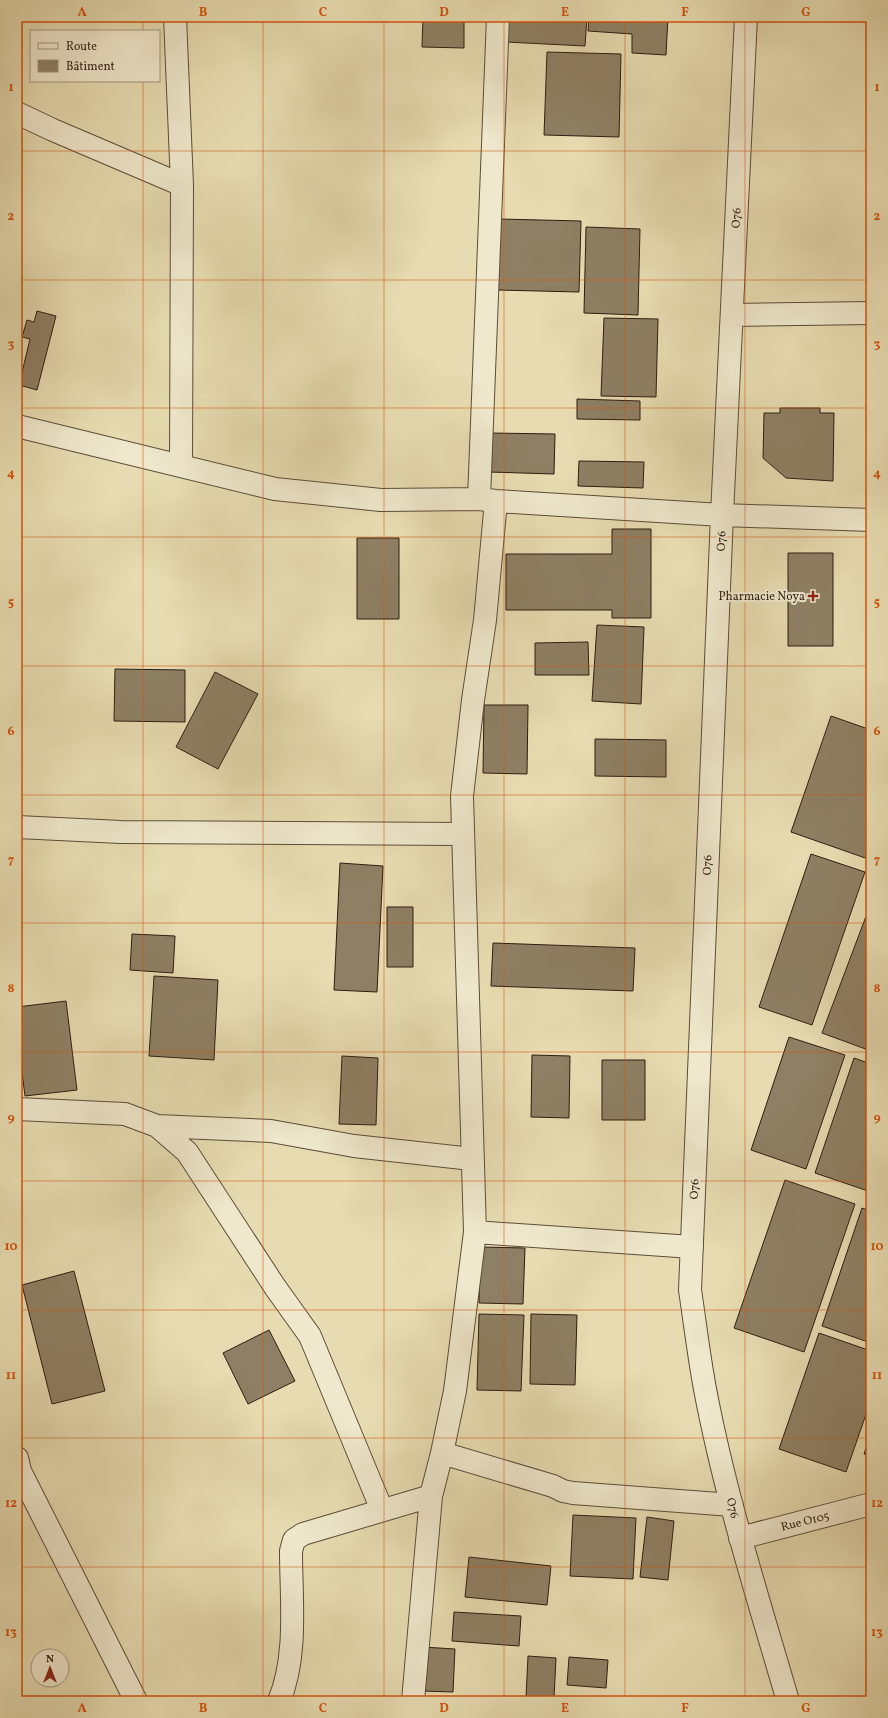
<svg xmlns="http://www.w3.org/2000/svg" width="888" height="1718" viewBox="0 0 888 1718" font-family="Vollkorn,serif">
  <rect width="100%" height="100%" fill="#e7dcb1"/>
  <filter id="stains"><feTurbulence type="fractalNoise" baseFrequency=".005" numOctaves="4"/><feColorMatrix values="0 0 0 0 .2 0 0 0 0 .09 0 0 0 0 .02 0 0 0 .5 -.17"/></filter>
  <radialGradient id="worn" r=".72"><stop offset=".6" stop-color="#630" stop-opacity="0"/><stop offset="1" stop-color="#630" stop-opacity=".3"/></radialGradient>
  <path fill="#8e8064" stroke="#2d1c11" d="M423,17H464V48L422,47Z
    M507,17H587L585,46L506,42Z
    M589,17H668L666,55L632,53V34L588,31Z
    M547,52L621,54L619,137L544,135Z
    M499,219L581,221L579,292L497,290Z
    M586,227L640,229L638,315L584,313Z
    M17,307L22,308L17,323Z
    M37,311L56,316L37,390L19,385L30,339L22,337L27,320L34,322Z
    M604,318L658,319L656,397L601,396Z
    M577,399L640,401V420L577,419Z
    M780,408H820V413H834L833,481L786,478L763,458L764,413H780Z
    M490,433L555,434L554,474L489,472Z
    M579,461L644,462L643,488L578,486Z
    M612,529H651V618H612V610H506V554H612Z
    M357,538H399V619H357Z
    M788,553H833V646H788Z
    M597,625L644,627L641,704L592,701Z
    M588,642L589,675H535V643Z
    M115,669L185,670V722L114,721Z
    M215,672L258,694L218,769L176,747Z
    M484,705H528L527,774L483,773Z
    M831,716L871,730V860L791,832Z
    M595,739L666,740V777L595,776Z
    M811,854L865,872L812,1025L759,1007Z
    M340,863L383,866L377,992L334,990Z
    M871,903V1051L822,1033Z
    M387,907H413V967H387Z
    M132,934L175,936L173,973L130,970Z
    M493,943L635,948L633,991L491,986Z
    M154,976L218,980L214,1060L149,1056Z
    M66,1001L77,1090L25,1096L17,1033V1007Z
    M789,1037L845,1055L806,1169L751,1150Z
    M532,1055L570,1056L569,1118L531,1117Z
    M342,1056L378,1058L376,1125L339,1124Z
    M854,1058L871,1064V1192L815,1173Z
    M602,1060H645V1120H602Z
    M785,1180L855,1204L804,1352L734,1328Z
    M862,1208L871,1211V1343L822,1326Z
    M480,1247L525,1248L523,1304L479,1303Z
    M74,1271L105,1391L52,1404L22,1285Z
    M479,1314L524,1315L521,1391L477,1390Z
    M531,1314L577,1315L575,1385L530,1384Z
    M269,1330L295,1381L248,1404L223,1353Z
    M819,1333L871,1351V1400L846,1472L779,1449Z
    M871,1432V1456L864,1454Z
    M573,1515L636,1518L633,1579L570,1576Z
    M647,1517L674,1521L668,1580L640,1577Z
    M469,1557L551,1566L547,1605L465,1597Z
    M454,1612L521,1616L519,1646L452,1641Z
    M423,1647L455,1649L453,1692L421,1691Z
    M528,1656L556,1658L554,1698L526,1697Z
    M569,1657L608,1660L606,1688L567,1685Z
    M426,1698L461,1701H426Z"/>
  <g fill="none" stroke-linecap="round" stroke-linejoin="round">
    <defs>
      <path id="minor" d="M175,17L182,185L181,466
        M746,17L722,515L690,1290C695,1323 699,1357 705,1389C725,1495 758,1598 788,1701
        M17,113L53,130L182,185
        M732,315L871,313
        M17,426L275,489L381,500L479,499L496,501L722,515L871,520
        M479,499L498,17
        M17,827L121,832L463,834
        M17,1109L125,1114L157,1126L187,1152L275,1287L310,1336L382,1510
        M157,1126L271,1131L354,1146L472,1159
        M475,1232L692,1247
        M442,1453L553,1486L563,1491L573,1493L732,1505
        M17,1458L20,1471L136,1701
        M740,1538L871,1504
        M279,1701C298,1656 291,1599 291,1551L294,1540L303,1534L431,1496L442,1453L455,1391L475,1232L462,796L473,700L485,620L496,501
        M413,1701L431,1496"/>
    </defs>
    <use href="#minor" stroke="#5c4c39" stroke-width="24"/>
    <use href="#minor" stroke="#efe8cc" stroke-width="22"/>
  </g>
  <path fill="none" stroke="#d5530c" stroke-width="1" stroke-opacity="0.55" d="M143,17V31M263,17V1701M384,17V1701M504,17V1701M625,17V1701M745,17V1701M143,81V1701M17,151H871M17,280H871M17,408H871M17,537H871M17,666H871M17,795H871M17,923H871M17,1052H871M17,1181H871M17,1310H871M17,1438H871M17,1567H871"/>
  <path fill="#8f2418" stroke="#efe8cc" stroke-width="1.5" d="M811 590h4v4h4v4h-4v4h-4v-4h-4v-4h4z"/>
  <g text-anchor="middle" stroke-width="4" stroke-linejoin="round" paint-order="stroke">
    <g font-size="12" fill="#2d1c11" stroke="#efe8cc">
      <text transform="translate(736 218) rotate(-87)" y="4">O76</text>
      <text transform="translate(721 541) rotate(-88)" y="4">O76</text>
      <text transform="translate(707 865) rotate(-88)" y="4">O76</text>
      <text transform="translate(694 1189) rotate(-88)" y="4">O76</text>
      <text transform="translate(733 1508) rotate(77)" y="4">O76</text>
      <text transform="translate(805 1521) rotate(-14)" y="4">Rue O105</text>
    </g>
    <g font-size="12" fill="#2d1c11" stroke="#efe8cc" text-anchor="end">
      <text x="805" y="600">Pharmacie Noya</text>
    </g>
  </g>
  <rect width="888" height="1718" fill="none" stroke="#e7dcb1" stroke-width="44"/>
  <rect x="30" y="30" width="130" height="52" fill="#efe8cc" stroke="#a19681"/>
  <rect x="38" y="43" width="20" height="6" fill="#efe8cc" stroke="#a19681"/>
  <text x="66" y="50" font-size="12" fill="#2d1c11">Route</text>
  <rect x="38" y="60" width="20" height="12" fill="#8e8064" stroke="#a19681"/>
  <text x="66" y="70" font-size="12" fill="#2d1c11">Bâtiment</text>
  <g transform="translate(50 1668)"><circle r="19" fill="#efe8cc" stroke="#a19681"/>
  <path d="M0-3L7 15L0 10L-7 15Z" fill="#8f2418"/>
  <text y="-6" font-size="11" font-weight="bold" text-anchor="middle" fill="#2d1c11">N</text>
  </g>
  <rect x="22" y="22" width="844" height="1674" fill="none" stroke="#d5530c" stroke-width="1.5"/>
  <g font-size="13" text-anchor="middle" font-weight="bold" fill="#d5530c">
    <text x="82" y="16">A</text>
    <text x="203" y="16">B</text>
    <text x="323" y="16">C</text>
    <text x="444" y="16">D</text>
    <text x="565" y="16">E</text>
    <text x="685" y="16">F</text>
    <text x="806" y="16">G</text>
    <text x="11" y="91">1</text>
    <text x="877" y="91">1</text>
    <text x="11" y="220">2</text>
    <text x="877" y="220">2</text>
    <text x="11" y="348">3</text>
    <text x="877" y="348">3</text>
    <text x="11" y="477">4</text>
    <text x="877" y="477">4</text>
    <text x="11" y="606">5</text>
    <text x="877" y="606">5</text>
    <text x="11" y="735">6</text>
    <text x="877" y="735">6</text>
    <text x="11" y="864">7</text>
    <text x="877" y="864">7</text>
    <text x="11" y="992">8</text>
    <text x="877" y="992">8</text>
    <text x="11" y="1121">9</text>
    <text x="877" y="1121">9</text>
    <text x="11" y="1250">10</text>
    <text x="877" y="1250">10</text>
    <text x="11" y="1379">11</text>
    <text x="877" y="1379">11</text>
    <text x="11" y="1507">12</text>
    <text x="877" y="1507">12</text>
    <text x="11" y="1636">13</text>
    <text x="877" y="1636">13</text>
    <text x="82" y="1712">A</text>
    <text x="203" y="1712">B</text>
    <text x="323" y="1712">C</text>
    <text x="444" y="1712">D</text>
    <text x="565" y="1712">E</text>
    <text x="685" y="1712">F</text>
    <text x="806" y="1712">G</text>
  </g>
  <rect width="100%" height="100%" filter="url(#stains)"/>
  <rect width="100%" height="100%" fill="url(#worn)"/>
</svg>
